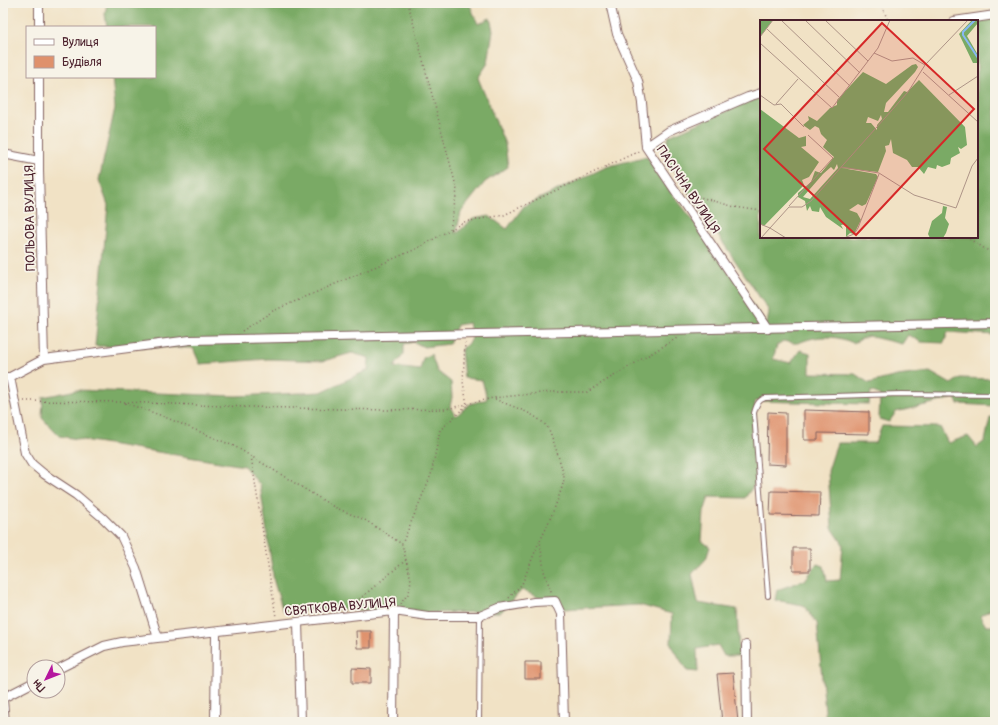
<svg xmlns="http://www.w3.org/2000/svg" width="998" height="725" viewBox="0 0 998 725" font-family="Pangolin,sans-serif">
  <rect width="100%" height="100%" fill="#f7f3e8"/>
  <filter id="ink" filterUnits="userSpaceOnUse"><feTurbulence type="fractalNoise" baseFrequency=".025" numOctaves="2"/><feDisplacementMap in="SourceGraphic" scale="8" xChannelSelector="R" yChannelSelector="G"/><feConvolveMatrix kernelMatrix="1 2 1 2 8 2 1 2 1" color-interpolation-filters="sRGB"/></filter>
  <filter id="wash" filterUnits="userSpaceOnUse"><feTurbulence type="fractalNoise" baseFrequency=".012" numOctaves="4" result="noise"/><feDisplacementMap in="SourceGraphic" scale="16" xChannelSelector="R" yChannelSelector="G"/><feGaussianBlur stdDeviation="0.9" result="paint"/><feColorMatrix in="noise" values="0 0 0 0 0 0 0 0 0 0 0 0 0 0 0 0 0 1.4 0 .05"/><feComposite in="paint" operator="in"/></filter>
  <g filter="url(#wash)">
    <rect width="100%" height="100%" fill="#f1e2c5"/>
    <path fill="#7aaa65" stroke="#626448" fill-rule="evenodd" d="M107,3H469L478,24L490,18L493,30L488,63L478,78L505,144L508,167L485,182L461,212L456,234L473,219L489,216L507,229L524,206L606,167L647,156L657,174L689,215L767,325L769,311L664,155L669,136L761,96V237H977V21L995,16V75L992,84L995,87V335L948,332L944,343L921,342L908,335L902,344L868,336L853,343C841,337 824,335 810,339C795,343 801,345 783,341L777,345L773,359L791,363L800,350L810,353V373L855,374L869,383L897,376L930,372L951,384L960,378L995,379V406L958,404L955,398L896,412L889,422L879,419L880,395L871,391L869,404L755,401L756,482L745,498L709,497L704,512L702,541L710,547L706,559L692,574L698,603L737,609L739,656H724L718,645L697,649L698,672L687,671L671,644L672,614L639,605L564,609L522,590L501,612L411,613L343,609L283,611L274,582L260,485L244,466L59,436L42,418L43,397L77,390L236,396L321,392L368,370L369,358L352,353L323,361L268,359L200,364L193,348L95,346L108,205L99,180L115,108L112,77H155V27H107L105,14ZM469,323L472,339L461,350L464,378L482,380L487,399L470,404L456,416L450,407L452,397L451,382L437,371L431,354L423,358L420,370L394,367L404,354V344L414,342L424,347L449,344L457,325Z
      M990,418H995V607L980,616L986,626H995V722H826L817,623L803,605L775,600L777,590L805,580L817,564L824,566L827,581L840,580L843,544L832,528L828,471L837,443H875L882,426L940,427L948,443L968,436L977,447L985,441Z"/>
    <g id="blocks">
      <path fill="#df916c" d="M804,410L869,412V434L818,433V440H804Z
        M768,412L786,413V465L767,464Z
        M771,491L820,492L819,516L770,515Z
        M793,548H810V571H793Z
        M356,631H371V648H357Z
        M525,662H541V679H525Z
        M352,668L371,669V683H352Z
        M733,673L738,722H722L717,674Z"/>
    </g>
  </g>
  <g filter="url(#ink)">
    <use href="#blocks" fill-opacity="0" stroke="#846361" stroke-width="1"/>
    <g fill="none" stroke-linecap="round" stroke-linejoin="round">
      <defs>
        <path id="lane" d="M768,596L754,413C756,406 758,400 765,398L901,394L995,395
          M479,722L480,616"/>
        <path id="street" d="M39,3V27
          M610,3L617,34L638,81L642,103L646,147L768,329
          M954,21L995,15
          M39,77V171L44,359
          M646,147L669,131L748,97L761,93
          M3,154L39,161
          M3,377H10L44,359L190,340L995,323
          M10,377L25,453L32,464L44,474L76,495L103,518L121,536L136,568L158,638
          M298,622L301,722
          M746,645L747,722
          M58,669L104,646L122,642L394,611L428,616H480L499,608L534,602L555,601L561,614L564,722
          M3,698L34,682
          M3,700L5,722
          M215,722L216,632
          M393,722L394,611"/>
      </defs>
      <use href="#lane" stroke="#846361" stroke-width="6"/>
      <use href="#street" stroke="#846361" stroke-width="10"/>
      <path stroke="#846361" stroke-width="1.5" stroke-dasharray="1 3" stroke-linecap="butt" d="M408,3L457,190L450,230
        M881,3L888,21
        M686,193L735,207L761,211
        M966,237L995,255
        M242,331L273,311L416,249L464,222L504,215L639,151
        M495,399C512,407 535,412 548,428C551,432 564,473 564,478C564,487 545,532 540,541L544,571L552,594
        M24,401L122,402L248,407L384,410L446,409L493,398L551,392H587L677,338
        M125,403L160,415L236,447L334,507L365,520L402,544
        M251,456L276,617
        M509,598L522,584L539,542
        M400,604L409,593L411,580L402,544L431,475L440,430L467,405L463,382L465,343
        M350,607L406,560"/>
      <use href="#lane" stroke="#fff" stroke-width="4"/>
      <use href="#street" stroke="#fff" stroke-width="8"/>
    </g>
  </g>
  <g text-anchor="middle" stroke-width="3.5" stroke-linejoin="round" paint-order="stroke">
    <g font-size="13" fill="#4a1f2b" stroke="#f7f3e8">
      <text transform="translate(689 189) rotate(56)" y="5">ПАСІЧНА ВУЛИЦЯ</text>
      <text transform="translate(29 218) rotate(-91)" y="5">ПОЛЬОВА ВУЛИЦЯ</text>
      <text transform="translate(340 606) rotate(-5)" y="5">СВЯТКОВА ВУЛИЦЯ</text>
    </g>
  </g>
  <g transform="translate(760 20)">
    <rect width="218" height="218" fill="#f1e2c5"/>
    <path d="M0,0H13L0,17ZM212,0H218V3L207,16L218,35V43H213L199,14ZM156,44L158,47L155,52L126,83L124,92H128L144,71L147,72L159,60L205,107L207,125L201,129L198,127L200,133L191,138L190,144L182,147L177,145L176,149L168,147L164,154L158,147H152L147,140L133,133L131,119L129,125L125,126L126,131L118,152L82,148L116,154L118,157L106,184L102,186L98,184L89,190L97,193L101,200L94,214L90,213L86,217V204L81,205L83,209L66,197L60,187L59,192L52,191L50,186L47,191L45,181L38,177V173L51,162L55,151L61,153L74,137L63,127L67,120L61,114L59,108L55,106L50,110L43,105L49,100L48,96L57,101L70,88L77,85V80L103,52L126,64L152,45ZM121,95L122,99L117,105V110L111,103H106L108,97L118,101ZM77,144L78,148L50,179L43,177L63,154L71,147L74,150ZM0,89L39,118L46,116V126L41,127L59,142L49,157L42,160L44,165L4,206L0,204ZM183,186L187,187L185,198L189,204L186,213L183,218H170L168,214L172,201L182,193Z" fill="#7aaa65" fill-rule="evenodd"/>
    <path fill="none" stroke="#88b8f3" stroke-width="2" d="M215,0L203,12V15L218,38"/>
    <path fill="none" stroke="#ae9487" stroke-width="1" d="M21,0L90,66M45,0L100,53M65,0L108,41M7,9L79,77M0,17L13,0M0,23L72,88L118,28L130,0M114,33L132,41L153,38L165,45M163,52L218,102M0,75L14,85L21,84L44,107M189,75L218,56M16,84L38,59M81,147L119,153L154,175L196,188L212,146L218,138M29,186L73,138L48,115M0,204L10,208L1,218M26,218L10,208L29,187H42L51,181L148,72L165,45L208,0M84,218L94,214L98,208L119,154"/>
    <path fill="#d62828" fill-opacity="0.15" stroke="#d62828" stroke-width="2" d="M122,3L214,89L96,215L4,129Z"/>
    <rect width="218" height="218" fill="none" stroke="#4a1f2b" stroke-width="2"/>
  </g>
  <rect width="998" height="725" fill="none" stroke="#f7f3e8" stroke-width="16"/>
  <rect x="26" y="26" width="130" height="52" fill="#f7f3e8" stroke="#b29e9c"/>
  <rect x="34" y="39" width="20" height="6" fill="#ffffff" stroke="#b29e9c"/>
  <text x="62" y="46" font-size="12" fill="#4a1f2b">Вулиця</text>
  <rect x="34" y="56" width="20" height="12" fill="#df916c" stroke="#b29e9c"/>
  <text x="62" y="66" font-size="12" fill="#4a1f2b">Будівля</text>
  <g transform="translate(46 679) rotate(227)"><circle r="19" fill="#f7f3e8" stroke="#b29e9c"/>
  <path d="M0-3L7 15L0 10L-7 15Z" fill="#b5179e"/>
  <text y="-6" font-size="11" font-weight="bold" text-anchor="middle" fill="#4a1f2b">Пн</text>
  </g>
</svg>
